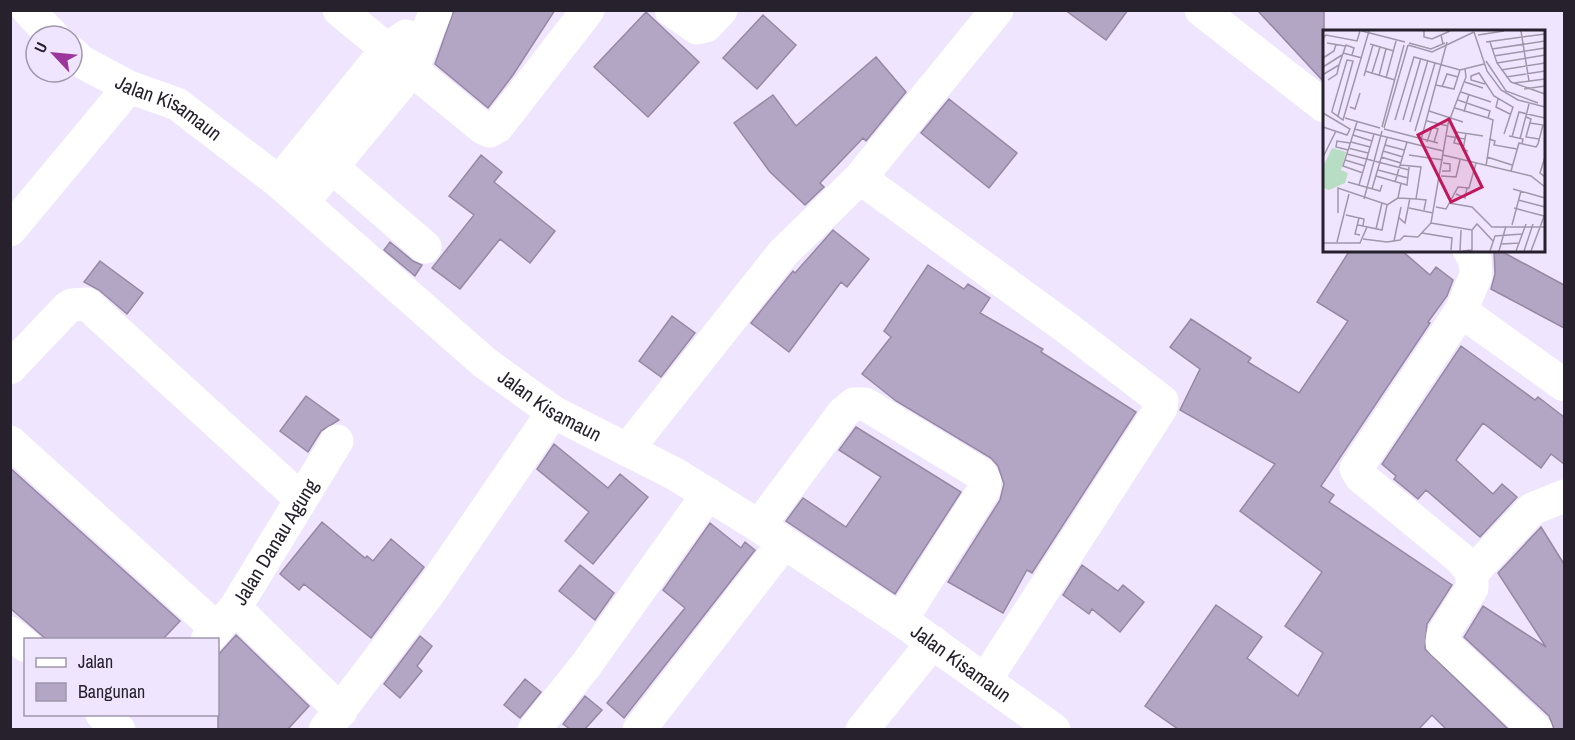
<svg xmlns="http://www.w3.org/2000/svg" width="1575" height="740" viewBox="0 0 1575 740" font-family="'Archivo Narrow',sans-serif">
  <rect width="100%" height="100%" fill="#f0e5fe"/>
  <path fill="#b3a6c4" stroke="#9688a5" stroke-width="1.5" d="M454,10H555L513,75L488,108L435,64Z
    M1065,10H1128L1106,40Z
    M1257,10H1324V82Z
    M646,12L699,62L648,117L594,67Z
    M763,15L796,45L757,89L723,58Z
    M876,57L906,92L866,141L863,138L820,183L824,187L805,205L770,172L734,123L773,95L796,126Z
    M949,99L1017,153L989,188L921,133Z
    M481,155L502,172L494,182L555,231L530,263L500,239L460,289L432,268L474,215L449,196Z
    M833,230L869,259L847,287L841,282L789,352L751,323L793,271L795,273Z
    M390,242L413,261L422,265L415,276L384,250Z
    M1350,250H1401L1430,275L1436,267L1453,280L1447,296L1428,322L1430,323L1321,486L1334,495L1329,502L1452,585L1427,624L1425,649L1508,729H1446L1432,715L1419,729H1178L1145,706L1216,605L1262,637L1247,658L1298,696L1323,653L1285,626L1322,572L1240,511L1275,464L1180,410L1200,369L1170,347L1191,319L1251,358L1248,362L1299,393L1348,321L1317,302Z
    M1494,250H1499L1564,285V328L1491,289L1495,274Z
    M100,261L143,293L127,314L99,290L84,282Z
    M928,265L964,289L968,284L990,298L980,313L1043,349L1041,352L1136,412L1032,573L1027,570L1003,613L948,582L1000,500L1004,484L998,466L991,458L896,401L862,374L891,337L884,331Z
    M672,316L695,333L661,377L639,361Z
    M1461,346L1535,400L1538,397L1564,417V464L1551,454L1541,468L1483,423L1456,460L1493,494L1502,484L1517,497L1480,537L1426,490L1418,499L1394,479L1396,476L1382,464Z
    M306,396L339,420L321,431L308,452L280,431Z
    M856,427L961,492L895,594L786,521L803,498L846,527L881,477L839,450Z
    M554,444L608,488L620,474L648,497L593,564L565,541L589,512L537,469Z
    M10,468L180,621L163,639H46L10,608Z
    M322,522L365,558L367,556L373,561L391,539L424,567L371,638L304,584L299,590L280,574Z
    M710,523L741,548L745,542L755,550L624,718L607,703L685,608L663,590Z
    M1541,527L1564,564V729H1554L1549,716L1464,637L1483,606L1546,647L1498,573Z
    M580,565L614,593L595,620L559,591Z
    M1082,565L1118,591L1123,585L1144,602L1120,632L1092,609L1089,614L1063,595Z
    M236,635L309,706L288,729H218V655Z
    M420,636L432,646L417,666L422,671L400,698L384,684Z
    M525,679L541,692L520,718L504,705Z
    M585,696L602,710L585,729H570L563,724Z"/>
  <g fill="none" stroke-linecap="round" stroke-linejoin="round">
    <g stroke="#fff" stroke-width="33">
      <path d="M28,10L53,36"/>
      <path d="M339,10L483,128L490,131L497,127L588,10"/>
      <path d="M671,10L697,28L706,26L721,10"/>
      <path d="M1201,10L1324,106"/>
      <path id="s1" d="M72,53L82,62L129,87L177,104L279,182L485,363L553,412L675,474L759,526L901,620L1054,730"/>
      <path d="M332,167L425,247"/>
      <path d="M860,178L1067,328L1162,401L1161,408L986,679"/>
      <path d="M279,182L387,49L406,36"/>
      <path d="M303,202L412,70L436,10"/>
      <path d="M10,230L129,87"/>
      <path d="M1469,250L1475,260L1476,275L1461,311L1356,469L1361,477L1461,559L1472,573V588L1443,634L1442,642L1536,730"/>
      <path d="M1461,311L1564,385"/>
      <path d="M10,368L67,308L72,305L87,304L301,499"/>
      <path d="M10,442L217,629"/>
      <path d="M627,450L783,253L860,178L997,10"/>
      <path d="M759,526L843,413L854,404H865L981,474L985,482L984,490L901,620"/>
      <path d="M1472,573L1532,509L1564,496"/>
      <path d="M235,608L341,711"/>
      <path d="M10,633L26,646"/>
      <path id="s2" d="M207,640L235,608L337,441"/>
      <path d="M102,714L119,730"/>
      <path d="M325,730L429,593L553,412"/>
      <path d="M534,730L586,665L708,494"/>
      <path d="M639,730L784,543"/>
      <path d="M862,730L933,642"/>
    </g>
  </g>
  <g text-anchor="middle" stroke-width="4.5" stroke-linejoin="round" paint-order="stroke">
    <g font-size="20" fill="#26212c" stroke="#f0e5fe">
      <text dy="7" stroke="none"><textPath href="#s1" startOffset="112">Jalan Kisamaun</textPath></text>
      <text dy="7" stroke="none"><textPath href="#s1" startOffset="598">Jalan Kisamaun</textPath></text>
      <text dy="7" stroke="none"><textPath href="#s2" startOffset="120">Jalan Danau Agung</textPath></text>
      <text dy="7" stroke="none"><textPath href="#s1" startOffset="1084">Jalan Kisamaun</textPath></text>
    </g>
  </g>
  <g transform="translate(1323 30)">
    <rect width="222" height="222" fill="#f0e5fe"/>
    <path d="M9,118L23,122L18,140L25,143L22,153L6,160L0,158V137Z" fill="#b7dec4"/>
    <path fill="none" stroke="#9f97aa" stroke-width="1.5" d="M39,1L82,12M101,1V7L109,9L118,5M198,1L206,51M151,2L164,41L178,60L195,70L222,77M155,5L181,1M0,8L3,5L34,11L37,1M163,12L222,4M167,12L174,33L188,52L222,64M4,13L22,16M86,13L108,19L122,13M47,14L71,21M120,14L118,5L127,1M85,15L109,22L151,2M169,19L222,11M20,23L39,28M171,26L222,18M0,28L11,21L13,14M163,31L183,61L215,73M174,33L222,25M0,37L19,25M178,40L222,33M42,41L72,50M49,43L57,17M1,44L16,35L23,15L31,18L29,25M41,46L50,15M56,46L63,19M183,47L222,41M63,48L73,11M5,50L14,44L16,35M142,52L160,58M191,53L222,49M162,54L148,50V46L156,43L171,66L190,77L181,104M113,55L131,59L137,40M119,57L124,44L135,47M201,59L222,56M138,62L168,72M175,69L173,77L187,84M135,70L167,81L165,88L170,90L163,136M27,77L32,79L37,63M132,78L165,88M106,81L140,92M141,82L146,64M0,83L27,99L24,105L0,97M15,86L30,31L24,30L9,81V82L20,90L46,1M203,87L208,89L203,107L216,109M22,88L57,98M72,90L91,27L137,40L161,34M80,90L98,28M104,91L125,96M34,92L20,136L40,143M87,92L105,30M59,97L81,15M61,98L85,15M31,99L120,121M61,99L115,113M92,101L112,33M143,103L140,120L145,121M30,105L49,111M124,106L142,109M186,106L200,109L199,114M189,107L196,82L222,88M166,109L172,111L171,115L194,119M197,109L206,74M98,110L124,12M28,112L47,117M104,112L109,97L115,99L111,112M62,115L81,120M140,115L131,113L134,102L160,106M25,118L45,123M25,120L13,117L14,111L27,113M60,121L80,127M24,124L86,140M86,125L120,130M120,125L208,146L222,157M0,127L13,101M58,127L78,133M164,127L189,135M222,127L217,143L222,147M22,130L42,136M55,140L85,148M119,141H127V134L120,133M188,141L196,113L213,117L215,114L220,95L207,93M53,146L84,155L86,137M118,146L133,147L137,130M25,152L57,161L59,155M72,152L84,112M36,155L51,104M49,159L64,108M190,159L222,168M133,164L142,168L144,158M75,168L93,169L98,137L77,135M41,169L59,101M93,169L103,170L101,180M195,170L222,177M126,173L149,177L169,197H222M113,177L123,179L135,157L146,158L153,133M86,178L110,183M191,178L221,186M15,183V158L65,175M23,185L41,189L40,196M75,187L82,193L87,168M36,188L32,204L37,205M108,193L149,200M35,195L59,200L64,175L75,168L78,153M189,195L198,161M53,199L59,173M99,203L129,208L128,220M40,209L64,212L77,210L81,206L95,207L108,193L125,94L143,47L142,39M71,211L78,177M14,212L26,164M0,213H37L44,197M178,214L197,213M137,221L138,200M140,221L149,220V200L154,194L170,211M167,221L172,206L199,204M176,221L183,196M193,221L203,194M201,221L210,194M208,221L222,184"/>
    <path fill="#c2185b" fill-opacity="0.15" stroke="#c2185b" stroke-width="3" d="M126,89L159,157L128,172L95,105Z"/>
    <rect width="222" height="222" fill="none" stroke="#26212c" stroke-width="3"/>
  </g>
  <rect width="1575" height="740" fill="none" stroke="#26212c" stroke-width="24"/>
  <rect x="24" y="638" width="195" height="78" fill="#f0e5fe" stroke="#9f97aa" stroke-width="1.5"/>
  <rect x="36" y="658" width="30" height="9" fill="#ffffff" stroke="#9f97aa" stroke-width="1.5"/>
  <text x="78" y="668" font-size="18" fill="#26212c">Jalan</text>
  <rect x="36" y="683" width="30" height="18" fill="#b3a6c4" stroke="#9f97aa" stroke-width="1.5"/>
  <text x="78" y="698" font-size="18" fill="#26212c">Bangunan</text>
  <g transform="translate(54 54) rotate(296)"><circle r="28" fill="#f0e5fe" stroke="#9f97aa" stroke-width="1.5"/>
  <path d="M0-4.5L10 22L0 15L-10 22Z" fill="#9c369a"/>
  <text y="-9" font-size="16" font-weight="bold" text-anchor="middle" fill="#26212c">U</text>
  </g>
</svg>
